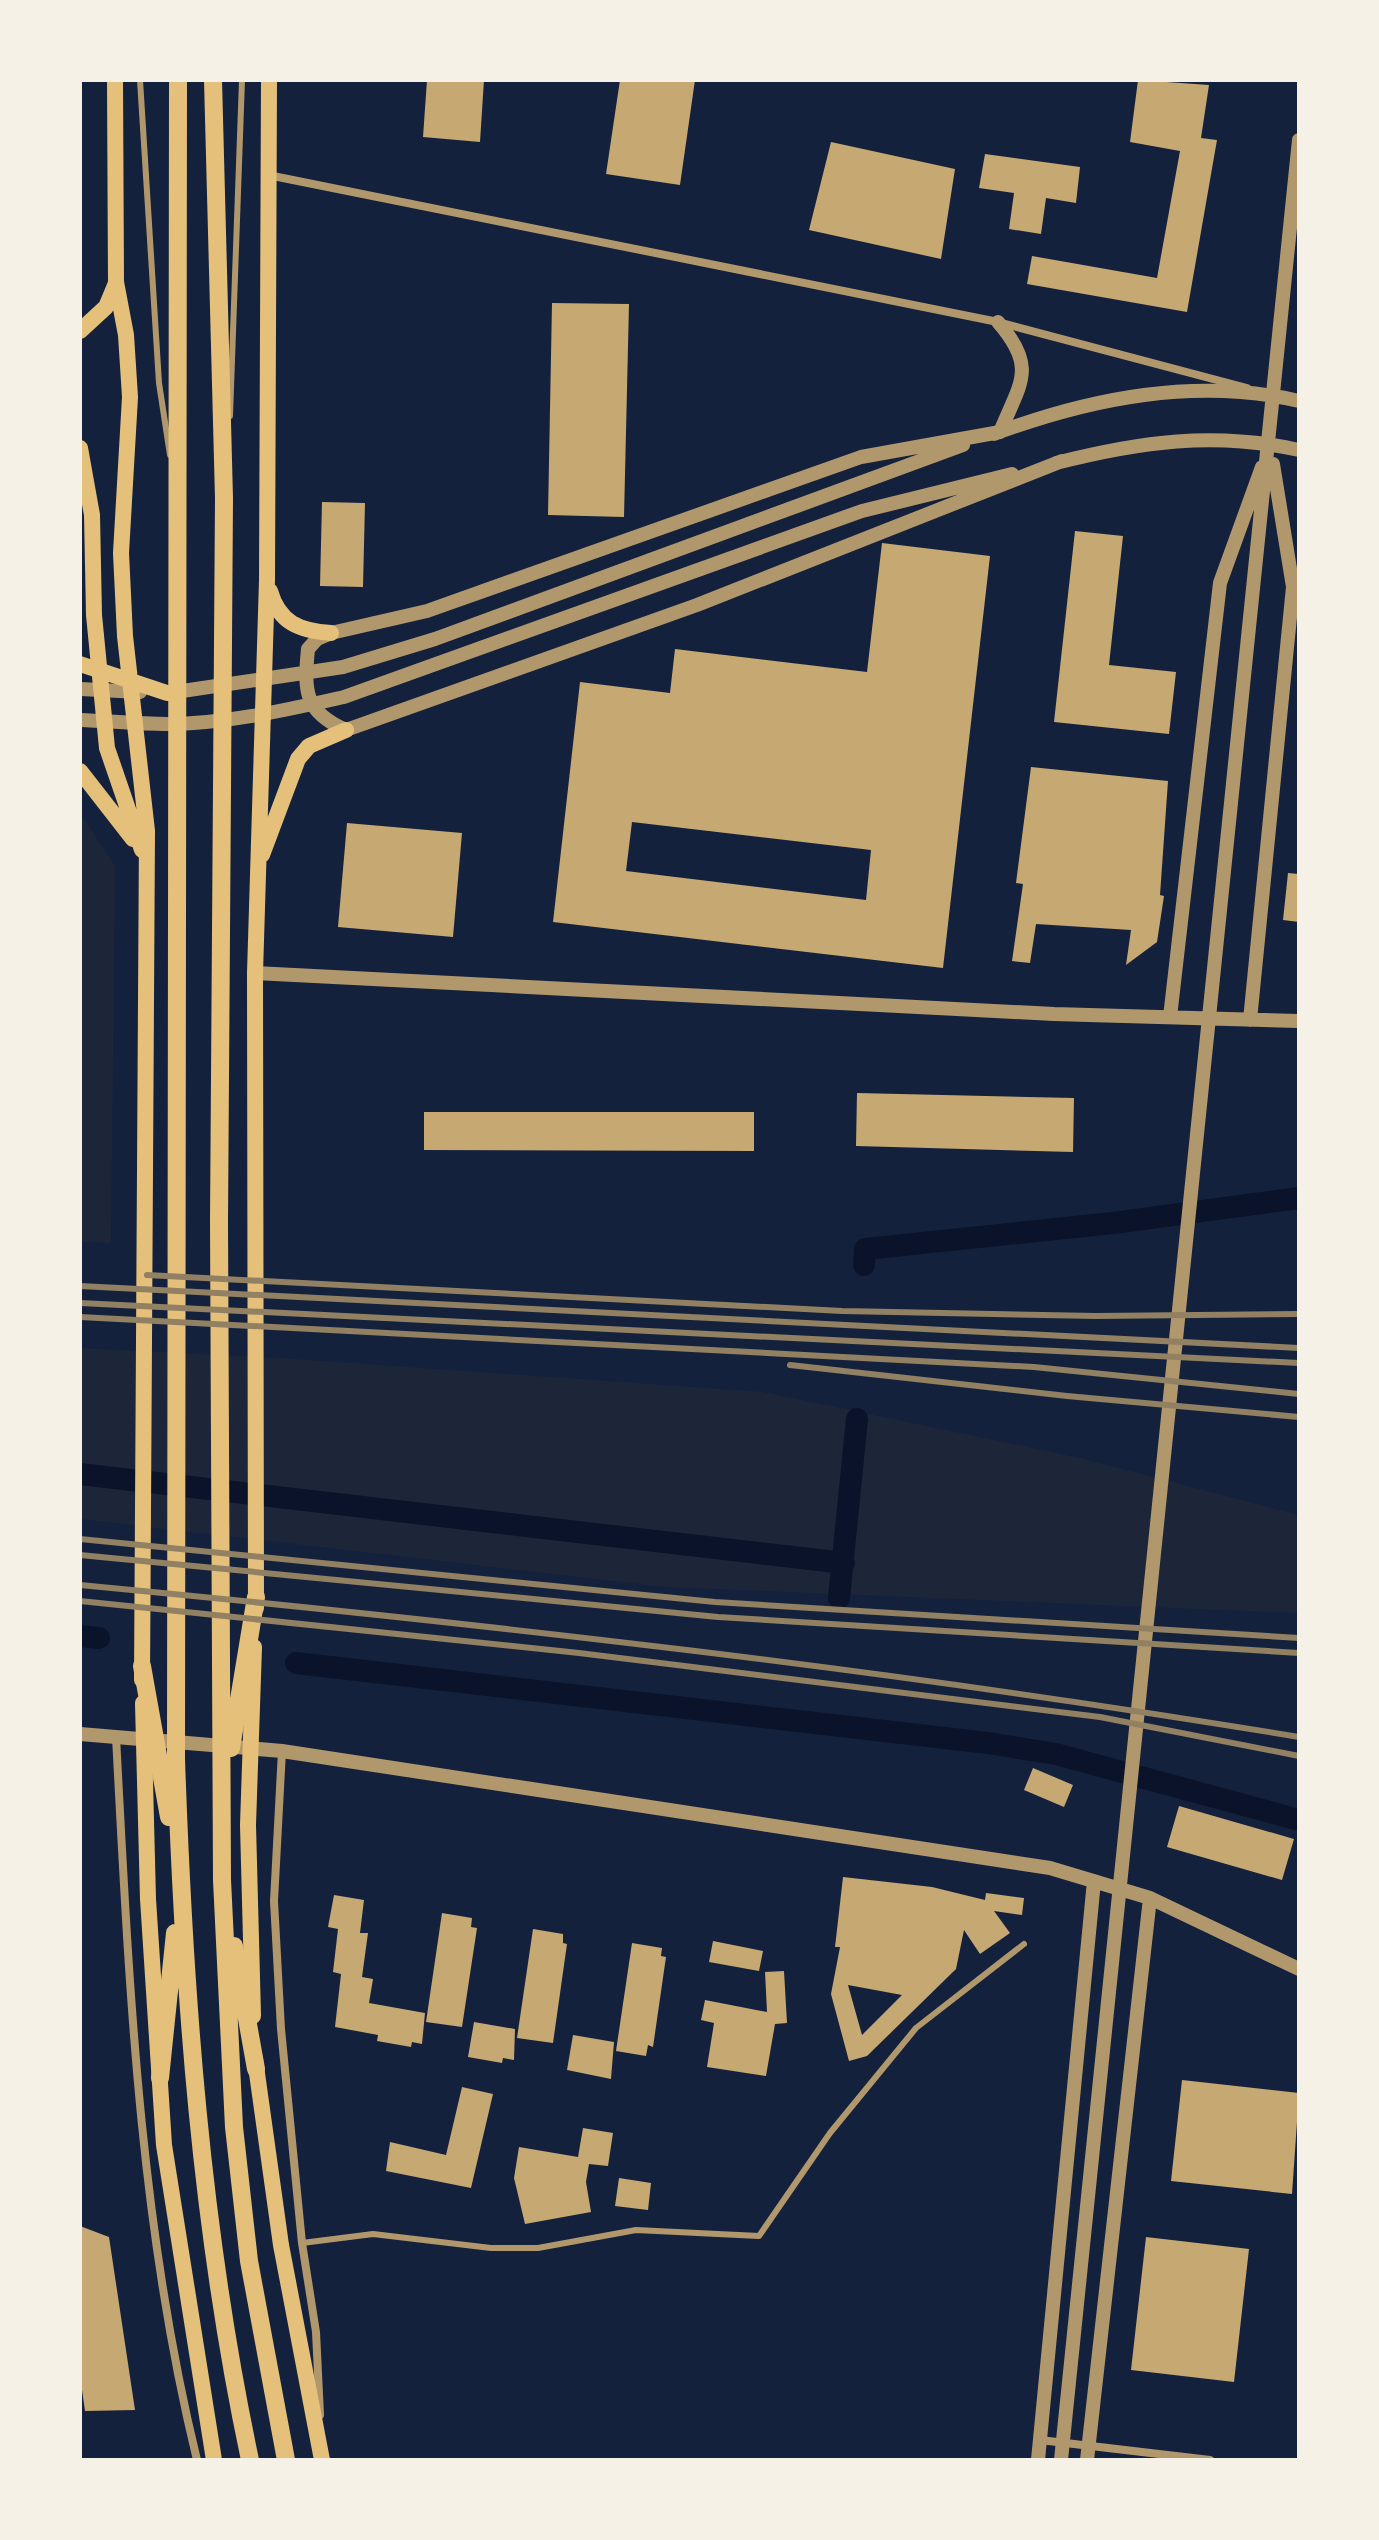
<svg xmlns="http://www.w3.org/2000/svg" width="1379" height="2540" viewBox="0 0 1379 2540" font-family="Signika,sans-serif">
  <rect width="100%" height="100%" fill="#14213d"/>
  <path fill="#1d2539" d="M80,813L115,866L111,1243L80,1242Z
    M80,1348L279,1358L763,1392L1080,1458L1299,1515V1613L664,1587L80,1519Z"/>
  <g fill="none" stroke-linecap="round" stroke-linejoin="round">
    <path stroke="#0b132b" stroke-width="22" d="M864,1265L865,1249L1113,1223L1299,1198
      M80,1474L844,1563
      M839,1598L857,1419
      M80,1636L99,1638
      M296,1663L988,1743L1056,1754L1299,1820"/>
  </g>
  <path fill="#c6a872" fill-rule="evenodd" d="M427,80H484L480,142L423,137Z
    M620,80H695L680,185L606,174Z
    M1138,80L1209,85L1201,138L1217,140L1187,312L1027,284L1032,256L1157,278L1180,151L1130,142Z
    M831,142L955,169L941,259L809,230Z
    M985,154L1080,167L1076,203L1046,198L1041,234L1009,229L1014,193L979,188Z
    M552,303L629,304L624,517L548,515Z
    M322,502L365,503L363,587L320,586Z
    M1075,531L1123,536L1109,665L1176,672L1169,734L1054,722Z
    M882,543L990,556L943,968L553,922L580,682L670,693L675,649L867,672ZM632,822L871,850L866,900L626,871Z
    M1031,767L1168,781L1160,895L1164,896L1157,942L1126,965L1131,930L1036,924L1030,963L1012,961L1023,884L1016,883Z
    M347,823L462,833L453,937L338,927Z
    M1288,873L1299,874V922L1283,920Z
    M857,1093L1074,1098L1073,1152L856,1146Z
    M424,1112H754V1151L424,1150Z
    M1033,1768L1073,1785L1064,1807L1024,1790Z
    M1179,1806L1294,1839L1282,1880L1167,1847Z
    M843,1877L932,1887L985,1900L986,1893L1024,1898L1022,1915L994,1911L1010,1933L980,1954L964,1930L956,1969L867,2056L849,2061L831,1994L840,1947H835ZM848,1985L902,1995L862,2035Z
    M334,1895L364,1900L360,1933H368L362,1977L373,1979L369,2003L425,2013L422,2044L412,2042L411,2047L377,2041L378,2035L335,2027L341,1974L333,1972L338,1929L328,1927Z
    M442,1913L472,1918L471,1927L477,1928L462,2027L426,2022Z
    M533,1929L563,1934V1943L567,1944L553,2043L517,2038Z
    M713,1941L763,1951L759,1971L709,1962Z
    M632,1943L662,1948L661,1956L666,1957L653,2047L648,2045L646,2056L616,2051Z
    M784,1971L787,2023L775,2024L766,2076L707,2067L714,2023L701,2020L705,2000L767,2012L765,1972Z
    M474,2022L515,2029L514,2060L503,2058L502,2063L468,2057Z
    M573,2035L614,2042L611,2079L567,2070Z
    M1182,2080L1299,2093L1292,2194L1171,2181Z
    M462,2087L493,2094L471,2188L386,2171L390,2142L446,2155Z
    M583,2128L613,2133L608,2166L589,2164L586,2182L591,2212L525,2224L514,2178L519,2147L578,2157Z
    M619,2178L651,2183L648,2210L615,2206Z
    M80,2226L109,2237L135,2410L85,2411L80,2376Z
    M1146,2237L1249,2249L1234,2382L1131,2370Z"/>
  <g fill="none" stroke-linecap="round" stroke-linejoin="round">
    <path stroke="#b1986c" stroke-width="6" d="M140,80L159,383L170,455
      M230,416L242,80
      M302,2243L373,2234L491,2248H538L636,2230L759,2236L830,2133L916,2028L1024,1944"/>
    <path stroke="#b1986c" stroke-width="8" d="M268,175L998,322L1247,388
      M116,1737C129,1980 139,2223 197,2460
      M282,1751L274,1901L281,2029L302,2243L316,2332L320,2415
      M1040,2440L1210,2460"/>
    <path stroke="#b1986c" stroke-width="14" d="M998,322C1038,368 1020,383 1000,432
      M1000,432L861,457L427,611L331,633L317,639L308,649C304,691 304,712 346,730L697,605L1062,461
      M994,434C1091,398 1196,377 1299,401
      M1056,463C1139,442 1214,431 1299,450
      M80,689L140,692
      M169,693L343,667L435,639L963,445
      M80,720C109,721 138,724 167,724C226,724 286,710 344,697L862,511L1012,474
      M255,973L1054,1014L1299,1021
      M1170,1017L1220,583L1262,467
      M1250,1020L1293,587L1273,464
      M80,1734L282,1751L1050,1868L1150,1898L1299,1969
      M1038,2460L1094,1881
      M1061,2460L1299,140
      M1087,2460L1150,1898"/>
    <path stroke="#e5c07b" stroke-width="16" d="M115,80L116,282L126,335L130,397L121,553L125,636L147,831L142,1680
      M80,331L106,307L116,283
      M80,448L92,515L94,615L107,748L142,850
      M270,591C279,623 300,631 331,633
      M80,664L167,693
      M80,771L133,839
      M262,855L298,759L309,746L346,730
      M256,1608L255,973L267,580L269,80
      M143,1703L148,1899L164,2145L214,2460
      M253,2016L248,1825L254,1647
      M255,2059L281,2245L322,2460"/>
    <path stroke="#e5c07b" stroke-width="18" d="M178,80L176,1759C184,1995 201,2229 250,2460
      M213,80L224,498L219,1222L222,1880L234,2127L249,2261L286,2460
      M142,1666L169,1817
      M231,1748L256,1597
      M234,1946L256,2069
      M160,2078L175,1933"/>
    <path stroke="#918062" stroke-width="6" d="M147,1275L842,1311L1096,1316L1299,1314
      M80,1286L1299,1348
      M80,1303L1299,1363
      M80,1317L1034,1367L1299,1394
      M790,1365L1067,1396L1299,1417
      M80,1539L715,1602L1299,1638
      M80,1555L718,1617L1299,1653
      M80,1585C488,1624 895,1670 1299,1737
      M80,1601L579,1653L1100,1717L1299,1756"/>
  </g>
  <rect width="1379" height="2540" fill="none" stroke="#f6f1e7" stroke-width="164"/>
</svg>
